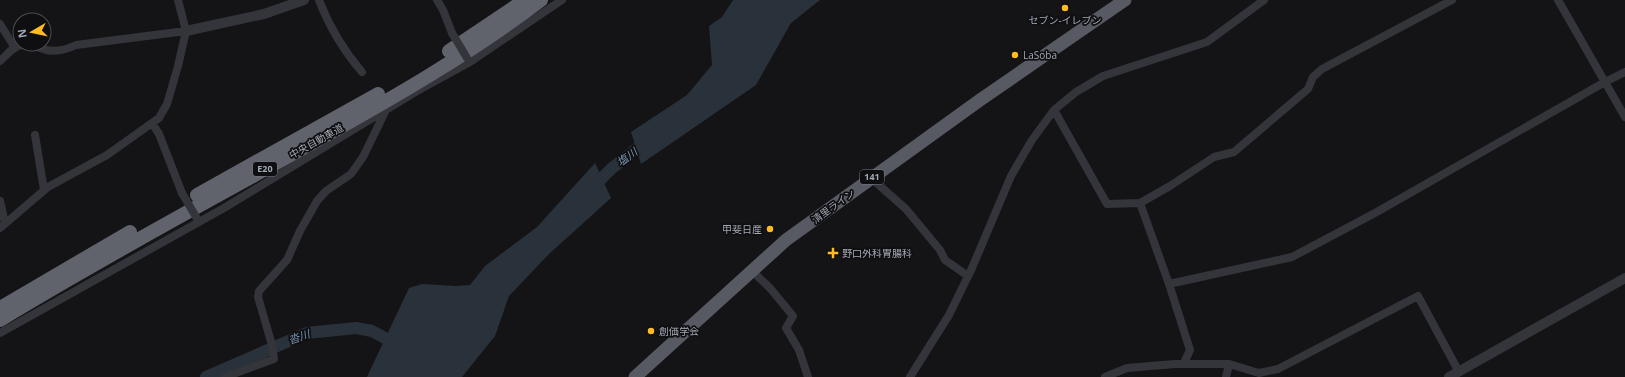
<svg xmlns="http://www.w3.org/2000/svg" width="1625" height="377" viewBox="0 0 1625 377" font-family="'Open Sans','Noto Sans JP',sans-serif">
  <rect width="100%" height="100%" fill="#141416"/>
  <path fill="#29323a" d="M733,0H820L791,23L756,85L641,164L631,132L687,95L712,65L709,26L722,17Z
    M595,163L611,198L549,254L509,296L495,336L462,377H367L409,288L422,284L455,286L470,285L485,266L537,227Z"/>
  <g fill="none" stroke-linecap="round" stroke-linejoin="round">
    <path stroke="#29323a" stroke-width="12" d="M591,189L611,169L648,140
      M206,377L307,333L356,328L372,331L396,344"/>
    <path stroke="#34353b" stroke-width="8" d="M319,0C329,26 344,51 362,72
      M437,0L443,10L452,33
      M1558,0L1625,117
      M0,24L15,48
      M0,61C6,56 13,46 22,45C31,44 39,48 46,50C56,52 68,49 76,45L186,31
      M1054,110L1107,204L1140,203L1170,186L1214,157L1234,152L1308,89L1313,77L1322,69L1452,0
      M152,123L159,134L182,193
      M35,135L44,190
      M871,178L906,209L940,250L945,260L968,276
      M0,201L5,223
      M1140,203L1169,284L1190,350L1184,363
      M0,228L48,187L107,155L159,118L167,104L178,66L186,31L178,0
      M752,271L770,288L793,316L786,328L799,350L808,377
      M1169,284L1292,257L1375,213L1605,82L1625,72
      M0,333L224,208L417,91L470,62L562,0
      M225,377L274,359L272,345L258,297L259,291L287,260L300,231L317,201L326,191L351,174L363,157L385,112
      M910,377L949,315L972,268L1011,176L1032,140L1054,110L1076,92L1103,76L1207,42L1264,0
      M1105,377L1127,368L1175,364H1229L1259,373L1278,369L1418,296L1459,372
      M1226,377L1229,364"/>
    <path stroke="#34353b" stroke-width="10" d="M186,31L264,14L304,0
      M1449,377L1625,278"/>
    <path stroke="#585a63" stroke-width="13" d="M635,377L786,240L980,100L1125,0"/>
    <path stroke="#60636c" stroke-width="14" d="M449,51L525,0
      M197,195L378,94
      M0,308L130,232
      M0,320C103,257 209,201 314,142C391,99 470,54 541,0"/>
    <path stroke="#34353b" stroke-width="8" d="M452,33L467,58
      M182,193L199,222"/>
  </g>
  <g fill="#fb2" stroke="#0f0f11" stroke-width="1.5">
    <circle cx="1065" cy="8" r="4"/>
    <circle cx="1015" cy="55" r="4"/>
    <circle cx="770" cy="229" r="4"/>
    <path d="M831 247h4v4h4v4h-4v4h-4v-4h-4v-4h4z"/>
    <circle cx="651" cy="331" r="4"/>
  </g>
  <g text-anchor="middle" stroke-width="3.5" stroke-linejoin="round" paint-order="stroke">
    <g fill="#0f0f11" stroke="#777b85" stroke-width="1">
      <rect x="253" y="162" width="24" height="14" rx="3"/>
      <rect x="860" y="170" width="24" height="14" rx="3"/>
    </g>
    <g font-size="9" font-weight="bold" fill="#a4a9b7">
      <text x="265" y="172">E20</text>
      <text x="872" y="180">141</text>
    </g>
    <g font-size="10" fill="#a4a9b7" stroke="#0f0f11" text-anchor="start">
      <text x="1065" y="24" text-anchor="middle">セブン-イレブン</text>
      <text x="1023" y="59">LaSoba</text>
      <text x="762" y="233" text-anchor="end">甲斐日産</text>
      <text x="842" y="257">野口外科胃腸科</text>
      <text x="659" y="335">創価学会</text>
    </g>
    <g font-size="10" fill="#a4a9b7" stroke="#0f0f11">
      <text transform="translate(316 141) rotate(-29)" y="4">中央自動車道</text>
      <text transform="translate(833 206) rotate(-36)" y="4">清里ライン</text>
    </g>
    <g font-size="11" font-style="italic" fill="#7897b5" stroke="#0f0f11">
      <text transform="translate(627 157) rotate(-37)" y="4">塩川</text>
      <text transform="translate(299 337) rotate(-19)" y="4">沓川</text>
    </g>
  </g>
  <g transform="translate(32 32) rotate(261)"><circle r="19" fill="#0f0f11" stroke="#4b4d53"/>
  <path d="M0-3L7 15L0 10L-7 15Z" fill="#ffbb22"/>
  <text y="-6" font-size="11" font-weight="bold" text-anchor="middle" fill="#a4a9b7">N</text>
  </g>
</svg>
